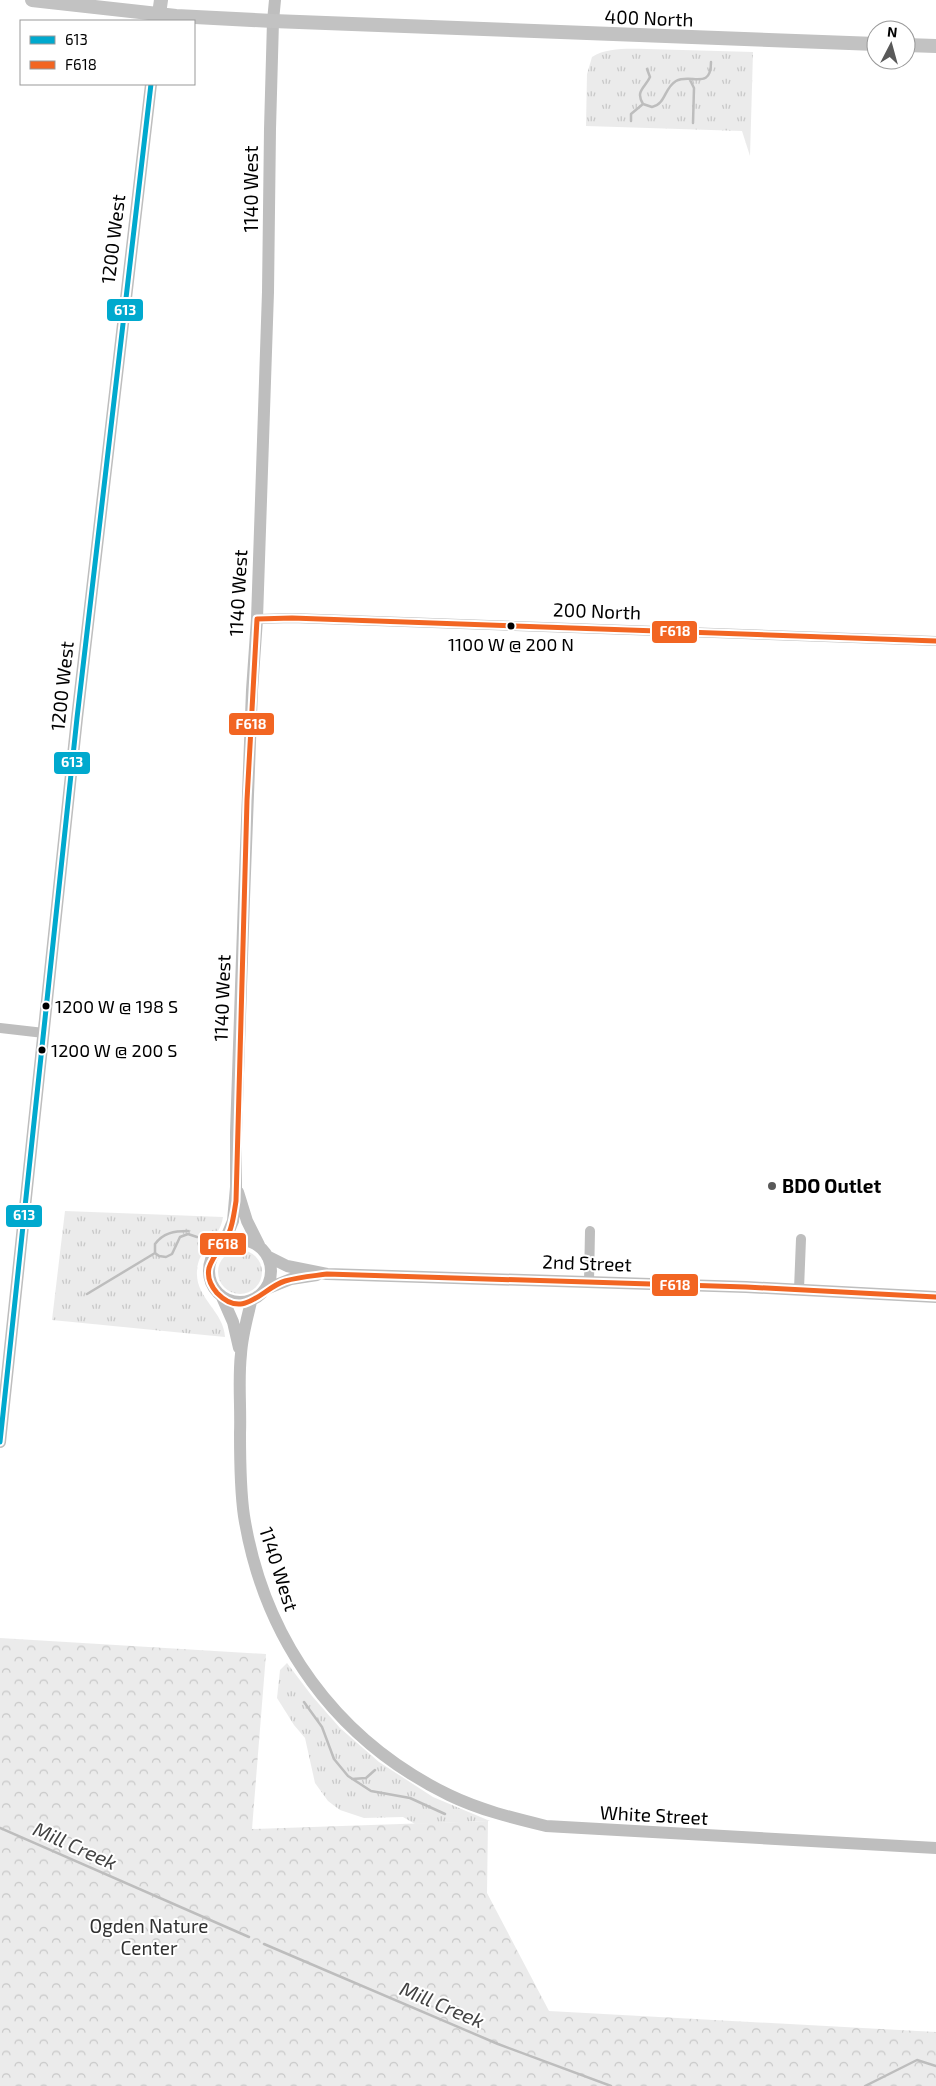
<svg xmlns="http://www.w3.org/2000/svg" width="936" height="2086" viewBox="0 0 936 2086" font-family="'Exo 2',sans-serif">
  <defs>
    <pattern id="grass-tufts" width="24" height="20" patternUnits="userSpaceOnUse" patternTransform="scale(1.25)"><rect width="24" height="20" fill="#ebebeb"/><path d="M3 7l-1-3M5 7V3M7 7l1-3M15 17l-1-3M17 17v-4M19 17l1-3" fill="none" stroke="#c8c8c8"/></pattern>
    <pattern id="forest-crowns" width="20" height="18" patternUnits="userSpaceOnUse" patternTransform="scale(1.25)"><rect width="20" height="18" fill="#ebebeb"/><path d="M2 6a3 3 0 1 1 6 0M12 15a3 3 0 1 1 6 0" fill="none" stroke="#c8c8c8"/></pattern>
  </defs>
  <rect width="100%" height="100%" fill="#fff"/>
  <path fill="url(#grass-tufts)" d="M647,49L753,52L750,156L742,131L586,126L587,74L592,57C608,47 630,49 647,49Z
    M65,1211L223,1217C220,1239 198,1248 197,1271C195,1298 224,1311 225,1337L52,1320Z
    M218 1272a22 22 0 1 1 44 0a22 22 0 1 1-44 0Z
    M287,1663L312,1696L340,1728L379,1762L433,1797L490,1821L415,1824L403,1817L364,1818L340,1810L328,1801L315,1783L305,1738L294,1725L277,1698L280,1670Z"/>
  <path fill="url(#forest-crowns)" d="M0,1638L266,1654L252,1829L488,1821L487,1893L549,2011L936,2032V2086H0Z"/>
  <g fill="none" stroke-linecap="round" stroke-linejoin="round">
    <path stroke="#bdbdbd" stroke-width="2.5" d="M647,69L650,77C645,88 635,91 643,104L652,107C666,104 664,88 676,81C691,73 711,91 711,62
      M690,80L694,88L693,123
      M631,121V114L643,104
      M188,1231C174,1231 163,1233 155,1244V1253L159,1256L166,1257L172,1254L180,1237L188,1234L197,1237
      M87,1294L155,1253
      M304,1702L322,1727L334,1759L348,1776L371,1791L410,1798L445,1814
      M352,1779L366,1778L375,1770
      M0,1828L249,1937
      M264,1944L498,2044L611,2086
      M865,2086L917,2060L936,2066"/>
    <path stroke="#bebebe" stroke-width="10" d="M257,619L292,618L936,641
      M0,1028L44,1033
      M589,1282L590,1231
      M799,1289L801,1239"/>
    <path stroke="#bebebe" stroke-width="12" d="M238,1192L247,1221L259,1245
      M209 1271a31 31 0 1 1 62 0a31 31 0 1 1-62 0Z
      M223,1245L233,1221L236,1187V1133L244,899L252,690L257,619L268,292L270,129L273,21L275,0
      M267,1256L287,1266L327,1274L746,1287L936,1297
      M266,1289L291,1279L317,1275
      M222,1297L233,1322L239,1348
      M251,1302C247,1319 242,1336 241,1354C238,1380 241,1407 240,1433C240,1461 240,1489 244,1516C264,1640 336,1740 449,1795C480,1810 513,1818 546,1826L936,1848
      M0,1442L77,718L151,84"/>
    <path stroke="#c2c2c2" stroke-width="14" d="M32,0L176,16L273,21L876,44
      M159,14L161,0
      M906,45L936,46"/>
    <defs>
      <path id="bus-1" d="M0,1442L77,718L151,84"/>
      <path id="bus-2" d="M936,641L292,618L257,619L247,800L236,1201C234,1214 232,1230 225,1241C219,1250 212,1258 209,1268C207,1277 211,1286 217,1293C244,1321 262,1288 285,1281C299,1277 313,1276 327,1274L746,1287L936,1297"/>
    </defs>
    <use href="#bus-1" stroke="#fff" stroke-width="9"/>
    <use href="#bus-2" stroke="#fff" stroke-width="9"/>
    <use href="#bus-1" stroke="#00a9ce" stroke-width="5"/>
    <use href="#bus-2" stroke="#f26522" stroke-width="5"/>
  </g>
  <g fill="#000" stroke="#fff" stroke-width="2">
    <circle cx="511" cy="626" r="4.5"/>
    <circle cx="46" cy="1006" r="4.5"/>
    <circle cx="42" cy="1050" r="4.5"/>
  </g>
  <circle fill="#595959" stroke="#fff" stroke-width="2" cx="772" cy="1186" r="5"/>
  <g text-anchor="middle" stroke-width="4" stroke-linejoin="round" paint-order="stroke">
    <g font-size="18" fill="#000" stroke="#fff" text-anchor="start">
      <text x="511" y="651" text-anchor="middle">1100 W @ 200 N</text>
      <text x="55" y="1013">1200 W @ 198 S</text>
      <text x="51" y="1057">1200 W @ 200 S</text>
    </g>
    <g font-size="19" fill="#000" stroke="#fff">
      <text transform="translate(649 18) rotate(2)" y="7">400 North</text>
      <text transform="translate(251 189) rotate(-90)" y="7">1140 West</text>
      <text transform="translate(113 239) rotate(-83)" y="7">1200 West</text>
      <text transform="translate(238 593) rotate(-87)" y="7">1140 West</text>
      <text transform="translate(597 611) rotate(2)" y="7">200 North</text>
      <text transform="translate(62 686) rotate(-84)" y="7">1200 West</text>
      <text transform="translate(222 998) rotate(-88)" y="7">1140 West</text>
      <text transform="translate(587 1263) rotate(2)" y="7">2nd Street</text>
      <text transform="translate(279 1569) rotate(72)" y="7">1140 West</text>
      <text transform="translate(654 1815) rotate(3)" y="7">White Street</text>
    </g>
    <g font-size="19" font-weight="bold" fill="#000" stroke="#fff" text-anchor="start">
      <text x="782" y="1193">BDO Outlet</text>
    </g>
    <g font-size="19" fill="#313131" stroke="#fff">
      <text x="149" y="1933">Ogden Nature<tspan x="149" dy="22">Center</tspan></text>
    </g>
    <g font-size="20" font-style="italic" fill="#424242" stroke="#fff">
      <text transform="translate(75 1846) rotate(24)" y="7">Mill Creek</text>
      <text transform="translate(442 2005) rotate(23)" y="7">Mill Creek</text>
    </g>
  </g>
  <g stroke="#fff" stroke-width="2">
    <rect x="106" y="298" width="38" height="24" rx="5" fill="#00a9ce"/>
    <rect x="651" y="620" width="47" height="24" rx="5" fill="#f26522"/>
    <rect x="228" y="712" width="47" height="24" rx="5" fill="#f26522"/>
    <rect x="53" y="751" width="38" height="24" rx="5" fill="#00a9ce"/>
    <rect x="5" y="1204" width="38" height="24" rx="5" fill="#00a9ce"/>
    <rect x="199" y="1232" width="48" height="24" rx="5" fill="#f26522"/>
    <rect x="651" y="1273" width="48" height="24" rx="5" fill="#f26522"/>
  </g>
  <g font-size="14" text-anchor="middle" font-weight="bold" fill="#fff">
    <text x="125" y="315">613</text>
    <text x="675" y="636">F618</text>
    <text x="251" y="729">F618</text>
    <text x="72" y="767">613</text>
    <text x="24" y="1220">613</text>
    <text x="223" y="1249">F618</text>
    <text x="675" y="1290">F618</text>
  </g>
  <rect x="20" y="20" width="175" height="65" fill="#ffffff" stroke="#999999"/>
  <rect x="30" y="36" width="25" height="8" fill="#00a9ce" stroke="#999999"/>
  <text x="65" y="45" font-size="15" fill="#000000">613</text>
  <rect x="30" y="61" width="25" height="8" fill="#f26522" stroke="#999999"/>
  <text x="65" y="70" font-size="15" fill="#000000">F618</text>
  <g transform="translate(891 45) rotate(6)"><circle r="24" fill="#ffffff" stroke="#999999"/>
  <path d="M0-4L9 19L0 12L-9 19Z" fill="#595959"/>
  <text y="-8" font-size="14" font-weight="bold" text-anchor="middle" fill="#000000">N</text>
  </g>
</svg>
